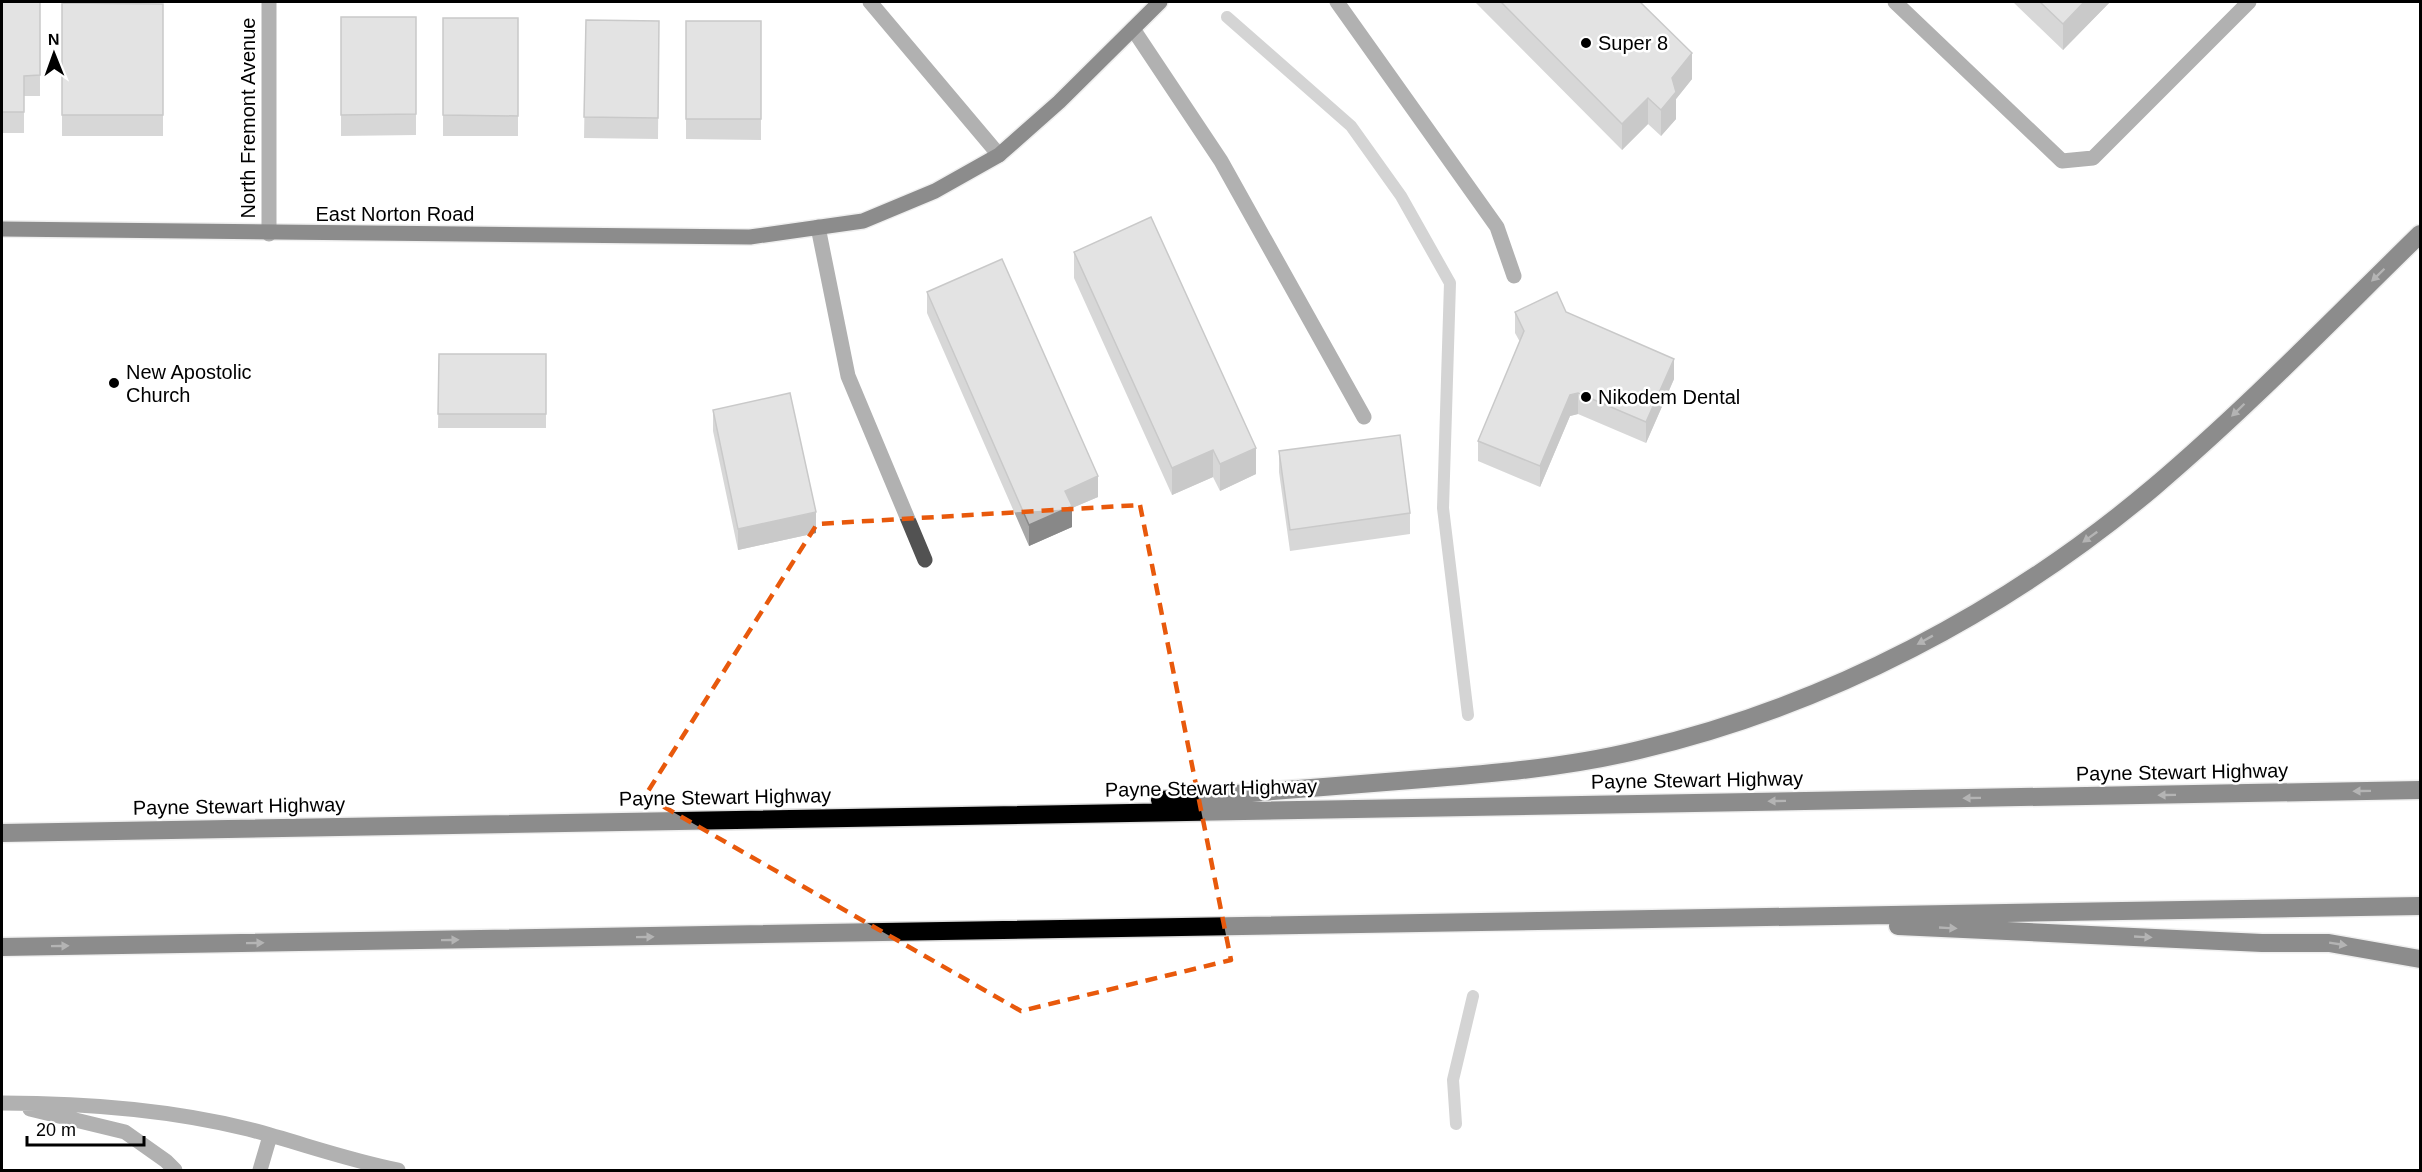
<svg xmlns="http://www.w3.org/2000/svg" width="2422" height="1172" viewBox="0 0 2422 1172" font-family="Arial,sans-serif">
  <rect width="100%" height="100%" fill="#fff"/>
  <g fill="none" stroke-linecap="round" stroke-linejoin="round">
    <path stroke="#a0a0a0" stroke-width="12" d="M1227,17L1351,126L1401,196L1450,283L1443,508L1468,715
      M1456,1124L1453,1080L1473,996"/>
    <defs>
      <path id="major" d="M2,229L750,237L863,221L935,191L999,155L1059,102L1160,2"/>
      <path id="highway" d="M1160,800C1244,794 1328,787 1411,780C1488,774 1565,768 1639,750C1827,706 2007,611 2154,487C2247,408 2333,319 2420,234
        M2,833L2420,790
        M1898,926L2262,943H2329L2420,959
        M2,947L2420,906"/>
    </defs>
    <use href="#major" stroke="#dbdbdb" stroke-width="18"/>
    <use href="#highway" stroke="#dbdbdb" stroke-width="21"/>
    <path stroke="#525252" stroke-width="15" d="M269,2V234
      M870,2L999,155
      M1337,2L1497,227L1514,276
      M1895,2L2062,161L2093,158L2249,2
      M1133,29L1221,161L1364,417
      M818,227L848,376L925,560
      M2,1103C84,1103 167,1109 248,1129C298,1142 347,1160 398,1170
      M30,1109L125,1132L166,1161L175,1170
      M260,1170L270,1136"/>
    <use href="#major" stroke="#000" stroke-width="15"/>
    <use href="#highway" stroke="#000" stroke-width="18"/>
  </g>
  <path fill="#a7a7a7" d="M2,2H40V96H24V133H2Z
    M1475,2H1640L1692,79L1676,99V119L1661,136L1648,124L1622,150Z
    M2013,2H2110L2063,50Z
    M62,3L163,4V136H62Z
    M341,17H416V135L341,136Z
    M443,18H518V136H443Z
    M586,20L659,21L658,139L584,138Z
    M686,21H761V140L686,139Z
    M1074,252L1256,474L1220,491L1213,477L1172,495L1074,278Z
    M927,292L1098,497L1072,508V527L1029,546L927,313Z
    M1515,312H1566L1674,379L1646,443L1578,414L1570,416L1540,487L1478,461V441L1520,342L1515,333Z
    M439,354H546V428H438Z
    M713,410L816,533L738,550L713,431Z
    M1279,451L1410,513V534L1290,551L1279,472Z"/>
  <path fill="#888" d="M2084,2H2110L2063,50V24Z
    M1692,53V79L1676,99V119L1661,136V110L1672,78Z
    M1648,98V124L1622,150V124Z
    M1674,359V379L1646,443V422Z
    M1578,393V414L1570,416L1540,487V466L1570,395Z
    M1256,448V474L1220,491V464Z
    M1213,450V477L1172,495V468Z
    M1098,476V497L1072,508V527L1029,546V525L1065,491Z
    M816,512V533L738,550V529Z"/>
  <path fill="#c2c2c2" stroke="#888" stroke-width="1.5" d="M2,2H40V75L24,76V112H2Z
    M1501,2H1640L1692,53L1672,78L1676,92L1661,110L1648,98L1622,124Z
    M2040,2H2084L2063,24Z
    M62,3L163,4V115H62Z
    M341,17H416V114L341,115Z
    M443,18H518V116L443,115Z
    M586,20L659,21L658,118L584,117Z
    M686,21H761V119H686Z
    M1151,217L1256,448L1220,464L1213,450L1172,468L1074,252Z
    M1002,259L1098,476L1065,491L1072,506L1029,525L927,292Z
    M1557,292L1566,312L1674,359L1646,422L1578,393L1570,395L1540,466L1478,441L1524,331L1515,312Z
    M439,354H546V414H438Z
    M790,393L816,512L738,529L713,410Z
    M1400,435L1410,513L1290,530L1279,451Z"/>
  <defs><path id="oneway-solid" d="M-6-.8H1V-3.2L6.5 0L1 3.2V.8H-6Z" transform="scale(1.5)"/></defs>
  <g fill="#595959">
    <use href="#oneway-solid" transform="translate(2378 275) rotate(136)"/>
    <use href="#oneway-solid" transform="translate(2238 410) rotate(136)"/>
    <use href="#oneway-solid" transform="translate(2090 537) rotate(144)"/>
    <use href="#oneway-solid" transform="translate(1925 640) rotate(151)"/>
    <use href="#oneway-solid" transform="translate(2362 791) rotate(179)"/>
    <use href="#oneway-solid" transform="translate(2167 795) rotate(179)"/>
    <use href="#oneway-solid" transform="translate(1972 798) rotate(179)"/>
    <use href="#oneway-solid" transform="translate(1777 801) rotate(179)"/>
    <use href="#oneway-solid" transform="translate(1948 928) rotate(3)"/>
    <use href="#oneway-solid" transform="translate(645 937) rotate(-1)"/>
    <use href="#oneway-solid" transform="translate(2143 937) rotate(3)"/>
    <use href="#oneway-solid" transform="translate(450 940) rotate(-1)"/>
    <use href="#oneway-solid" transform="translate(255 943) rotate(-1)"/>
    <use href="#oneway-solid" transform="translate(2338 944) rotate(9)"/>
    <use href="#oneway-solid" transform="translate(60 946) rotate(-1)"/>
  </g>
  <path d="M0 0H2422V1172H0ZM1140,505L1231,960L1021,1011L645,796L817,524Z" fill="#fff" fill-opacity=".55" fill-rule="evenodd"/>
  <path fill="none" stroke="#e8590c" stroke-width="4.5" stroke-dasharray="12 8" stroke-linejoin="round" d="M1140,505L1231,960L1021,1011L645,796L817,524Z"/>
  <g fill="#000" stroke="#fff" stroke-width="2">
    <circle cx="1586" cy="43" r="6"/>
    <circle cx="114" cy="383" r="6"/>
    <circle cx="1586" cy="397" r="6"/>
  </g>
  <g text-anchor="middle" stroke-width="5" stroke-linejoin="round" paint-order="stroke">
    <g font-size="20" fill="#000" stroke="#fff" text-anchor="start">
      <text x="1598" y="50">Super 8</text>
      <text x="126" y="379">New Apostolic<tspan x="126" dy="23">Church</tspan></text>
      <text x="1598" y="404">Nikodem Dental</text>
    </g>
    <g font-size="20" fill="#000" stroke="#fff">
      <text transform="translate(248 118) rotate(-90)" y="7">North Fremont Avenue</text>
      <text x="395" y="221">East Norton Road</text>
      <text transform="translate(2182 772) rotate(-1)" y="7">Payne Stewart Highway</text>
      <text transform="translate(1697 780) rotate(-1)" y="7">Payne Stewart Highway</text>
      <text transform="translate(1211 788) rotate(-1)" y="7">Payne Stewart Highway</text>
      <text transform="translate(725 797) rotate(-1)" y="7">Payne Stewart Highway</text>
      <text transform="translate(239 806) rotate(-1)" y="7">Payne Stewart Highway</text>
    </g>
  </g>
  <rect width="2422" height="1172" fill="none" stroke="#000000" stroke-width="6"/>
  <g transform="translate(54 54) rotate(359)" stroke="#ffffff" stroke-width="4.5" paint-order="stroke">
  <path d="M0-4.5L10 22L0 15L-10 22Z" fill="#000000"/>
  <text y="-9" font-size="16" font-weight="bold" text-anchor="middle" fill="#000000">N</text>
  </g>
  <path d="M27 1136v9h117v-9" fill="none" stroke="#000000" stroke-width="3"/>
  <text x="36" y="1136" font-size="18" fill="#000000" stroke="#ffffff" stroke-width="4.5" paint-order="stroke">20 m</text>
</svg>
